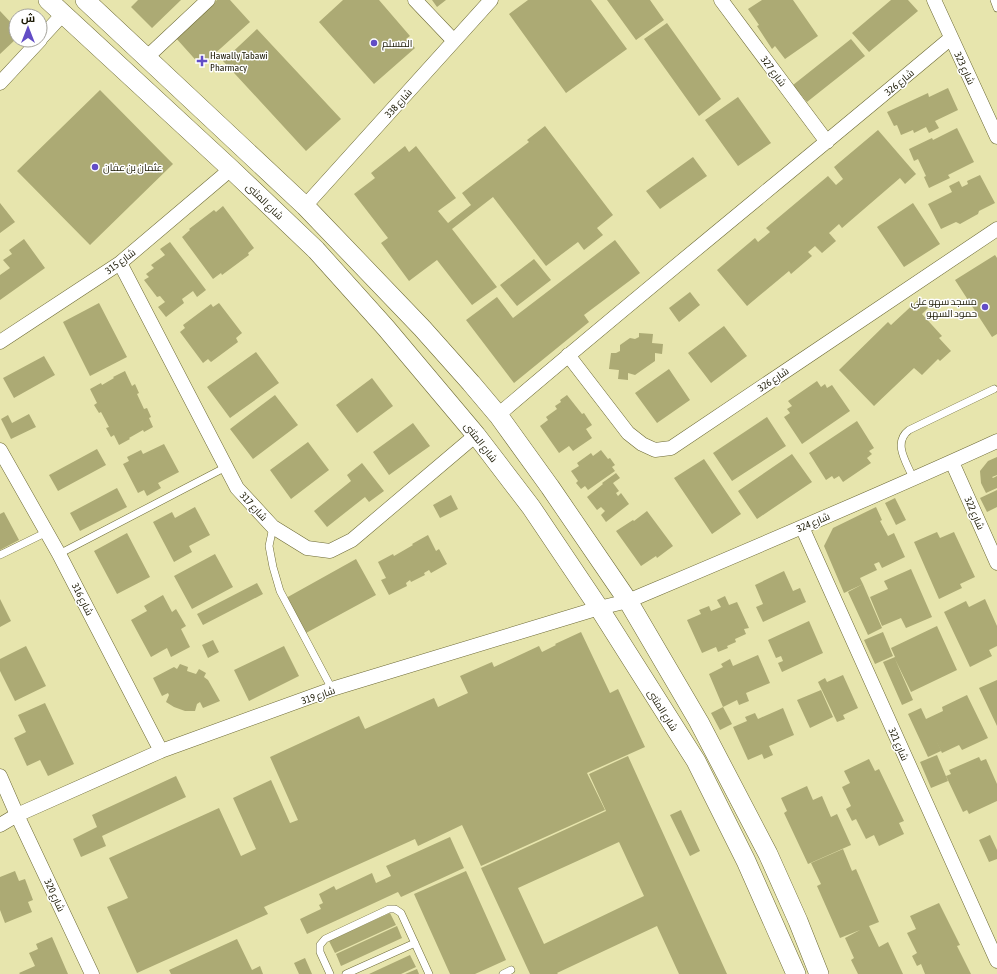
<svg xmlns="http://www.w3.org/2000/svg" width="997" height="974" viewBox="0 0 997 974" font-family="'Asap Condensed',Cairo,sans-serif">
  <rect width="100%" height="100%" fill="#e7e5ad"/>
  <path fill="#acaa74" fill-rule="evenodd" d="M138,0H181L152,28L131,7Z
    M217,0H230L250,22L201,66L175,37Z
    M343,0H379L410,36L406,39L415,48L374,84L319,22Z
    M432,0H446L437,7Z
    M528,0H591L627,49L566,93L509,14Z
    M607,0H650L664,20L636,40Z
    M762,0H793L818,36L785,59L775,46L772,49L757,26L759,25L748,9Z
    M891,0H908L918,11L869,52L852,33Z
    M0,11L16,28V39L0,54Z
    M667,23L721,99L699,116L644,39Z
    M257,29L341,119L306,151L223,61Z
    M851,39L865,56L807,102L793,85Z
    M948,88L958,110L935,121L939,128L929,133L926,127L914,133L913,130L901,135L897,125L894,126L887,112L928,93L929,97Z
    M100,90L173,164L90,245L17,171Z
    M738,97L771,143L738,166L705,120Z
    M545,126L613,215L597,228L603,235L584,250L578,242L546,266L493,197L452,229L497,287L472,305L437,260L409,281L381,243L388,238L354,194L375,178L371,173L405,146L409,152L416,146L456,198L438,211L448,223L471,205L462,193L529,142L527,140Z
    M957,128L974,162L948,175L950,178L929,188L924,177L926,176L918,159L914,161L909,149L932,138L933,140Z
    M878,130L916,174L905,184L900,178L842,228L839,224L829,233L836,241L822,253L815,246L808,252L812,256L791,274L789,271L747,306L717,270L755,238L758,242L770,232L766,228L828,176L836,185L843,179L834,167Z
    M693,157L707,176L660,209L646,191Z
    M980,175L995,203L979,211L978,214L960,224L956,222L941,229L928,204L952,192L949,186L959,181L962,187L968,184L967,181Z
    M0,203L15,222L0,233Z
    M913,203L940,244L904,267L877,227Z
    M223,206L254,248L248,253L249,255L222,275L221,273L213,279L182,237L190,230L189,229L214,210L216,212Z
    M24,239L45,268L0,300V275L10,268L3,260L12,254L9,250Z
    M615,240L640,273L584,315L589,322L514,383L466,320L497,297L513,318Z
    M170,242L206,290L197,297L193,291L182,299L184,303L166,317L158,307L165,302L160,296L157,297L144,280L149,277L146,274L154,268L151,265L165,255L160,249Z
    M995,255L997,258V334L992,337L955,280Z
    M534,259L551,280L517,306L500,285Z
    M690,292L700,305L679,322L669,308Z
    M919,299L928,308L922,314L942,336L939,338L951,351L940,361L938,359L922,375L914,368L874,406L839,370L888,322L891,325Z
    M99,303L127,357L90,376L63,322Z
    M219,303L242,333L236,338L238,342L211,362L208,359L203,363L180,332L185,328L183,325L211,304L213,307Z
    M724,326L747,356L711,383L688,353Z
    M639,333L653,334L652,343L663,344L662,354L655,353V361L635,375L628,373V380L618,379L619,370L609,369L611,353H616L620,351V345L630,338L635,339L639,337Z
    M256,352L279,383L230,418L207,387Z
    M44,356L55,375L14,398L3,378Z
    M669,369L690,400L657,423L635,393Z
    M125,371L132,386L135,384L139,393L137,394L144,409L147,408L151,417L149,418L153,427L144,432L143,430L129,438L130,439L119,445L114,435L111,437L106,428L109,427L101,412L99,413L94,405L97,403L90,389L101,383L102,385L114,378L113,377Z
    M372,378L393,406L357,433L336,405Z
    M817,381L821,387L825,384L827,388L832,385L850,411L802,444L784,417L790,413L787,409L792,406L788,401Z
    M275,395L298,425L253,459L230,429Z
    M567,395L582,414L584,413L592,425L586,429L592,438L573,451L569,446L559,453L540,426L548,420L546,417L557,409L555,406L561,402L560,400Z
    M29,414L36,427L11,439L1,419L8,415L12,423Z
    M767,417L786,446L732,481L713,453Z
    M857,421L874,448L869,451L872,454L867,458L871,463L843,482L839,476L834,479L832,476L826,480L809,453Z
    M413,423L430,446L389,475L373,452Z
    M308,442L329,470L291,499L270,470Z
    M164,444L179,472L158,483L161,488L147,496L144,490L138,493L123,464L129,461L127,457L141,450L143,454Z
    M97,449L106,465L58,491L49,475Z
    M601,450L608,459L610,458L615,465L612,467L615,471L588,490L585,486L581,489L576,483L578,481L571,471L579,466L577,463L591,453L593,456Z
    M792,454L812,482L757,519L738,491Z
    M997,457V475L992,477L993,478L997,476V488L986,493L981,483L980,471L988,461Z
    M704,459L741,514L712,534L674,478Z
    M362,463L384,491L369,502L365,497L327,527L314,511L351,481L347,475Z
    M616,473L620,478L613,483L619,491L616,493L618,496L621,493L629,504L606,522L601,515L605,511L601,507L597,510L587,497L603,484L602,483Z
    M117,488L127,507L80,531L70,513Z
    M997,490V507L987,512L980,498Z
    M451,495L458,509L440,518L433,505Z
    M895,498L906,520L896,525L885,503Z
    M195,507L210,535L189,546L192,552L174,562L153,522L172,512L175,518Z
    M876,507L882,520L880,521L888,536L894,533L905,557L882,568L879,562L874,564L877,570L860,578L863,584L844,593L824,546L833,528Z
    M647,511L673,546L657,558L656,556L641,566L616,531L633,520L634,521Z
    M4,512L19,540L0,550V514Z
    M937,532L940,538L954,532L975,577L960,584L962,588L939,599L914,542Z
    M127,533L150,577L117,594L94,551Z
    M428,535L436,551L439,549L447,564L431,573L429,570L424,573L425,575L411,582L410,580L406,583L407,586L389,595L381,580L386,578L378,562L393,554L394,556L413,545L412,544Z
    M215,554L233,587L192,609L174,576Z
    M356,559L376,595L306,633L286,598Z
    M911,569L932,617L906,628L901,618L882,626L870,597L888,589L884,581Z
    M784,571L793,591L800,588L806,602L763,622L756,607L763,604L755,585Z
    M257,583L263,594L203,625L197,614Z
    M863,584L882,628L868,635L848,592Z
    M163,595L172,612L176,609L186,626L181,629L190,647L171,657L167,648L151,657L131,620L147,611L144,606Z
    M725,596L729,605L737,602L749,628L744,629L746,634L735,639L736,642L727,646L728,648L718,652L716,647L702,653L687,620L701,614L699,610L709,606L711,611L721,607L717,600Z
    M0,599L11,621L0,627Z
    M985,599L997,626V646L989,650L992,656L970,667L944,612L966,601L969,607Z
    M809,621L823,653L782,672L778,663L783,661L781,656L776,658L768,640Z
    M937,626L957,670L911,692L895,659L913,700L902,705L883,662L895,657L891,648Z
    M581,632L610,693L618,689L645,747L587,773L605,810L481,866L462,825L418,846L415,839L264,907L268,914L137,973L107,907L128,898L109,858L219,808L241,856L256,849L233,798L271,780L290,823L298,820L270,757L359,716L365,729L434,698L438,707L468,693L460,676L492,662L494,667L539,646L542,652L556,645L555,644Z
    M883,632L893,656L875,664L864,640Z
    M213,640L219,652L208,658L202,645Z
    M26,646L46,686L15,701L0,671V659Z
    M284,646L299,676L249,701L234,670Z
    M758,655L770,683L746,693L749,701L739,705L737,700L723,707L709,674L723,667L721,664L730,659L733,666Z
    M180,664L188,667L187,671L196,674L199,669L206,673L204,677L208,680L220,701L203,708L200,702L197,704L195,711H185L174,707L166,702L169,695L168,693L162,696L153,678L174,667L177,669Z
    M843,675L858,708L843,715L845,719L837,722L818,682L825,678L827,682Z
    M997,680V726L979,688Z
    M821,690L833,717L810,728L797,700Z
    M967,695L988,738L962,750L959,745L942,753L934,736L941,751L928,757L908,714L921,708L926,719L943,711L942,707Z
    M45,703L74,764L48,776L40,760L27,766L14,738L26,732L18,715Z
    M723,707L732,724L720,730L711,713Z
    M783,708L794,735L769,746L773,755L764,759L762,754L748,760L733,727L747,721L745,717L755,713L758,719Z
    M937,755L948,781L931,788L920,762Z
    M628,756L727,974H679L657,926L557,973L558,974H530L481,868L606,811L589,774ZM619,842L644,896L544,944L518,888Z
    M979,757L981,761L986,759L997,784V801L969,814L967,810L963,812L946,776L951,774L949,770Z
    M869,759L875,771L879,769L904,821L899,823L904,834L879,846L874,835L866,839L856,819L852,821L846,809L851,806L842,787L850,783L844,771Z
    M176,776L186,797L102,836L106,846L81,857L73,839L97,827L92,815Z
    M807,786L813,800L822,796L831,817L837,814L851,845L808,864L784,813L787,811L781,798Z
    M681,810L700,851L690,856L670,815Z
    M990,835L997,850V859L989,862L979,840Z
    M450,837L464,868L401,897L398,892L307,934L300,919L321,909L319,905L323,903L319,894L334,886L336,890L372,873L376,883L391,876L386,866Z
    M843,849L852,871L856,869L879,922L869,926L879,947L888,942L903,974H858L851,960L854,958L845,938L860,930L840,938L817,886L821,884L811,863Z
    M15,871L19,881L25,879L33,900L28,902L32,912L5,923L0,910V877Z
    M466,871L506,960L475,974H450L414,894Z
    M939,903L960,945L957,946L971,974H925L921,964L917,966L912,956L917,953L907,933L916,929L910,916Z
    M390,913L396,925L335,953L329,941Z
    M397,926L402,938L341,966L336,954Z
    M52,937L68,974H20L19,973L35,966L29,953L38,949L36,944Z
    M237,939L252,970L260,966L263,974H171L169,970Z
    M410,955L416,967L401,974H369Z
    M305,958L312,974H299L294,963Z
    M417,969L419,974H405Z"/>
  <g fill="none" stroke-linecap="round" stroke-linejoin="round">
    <defs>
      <path id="lane" d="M994,0L997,8
        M913,478C907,463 892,443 909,430L994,389
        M273,527L269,546L273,567L280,591L332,689
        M59,554L226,467
        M0,555L47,532
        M330,974L320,952V945L325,939L389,909H395L401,913L429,974
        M346,974L415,943
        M503,974L511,970"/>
      <path id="street" d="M415,0L454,41
        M721,0L827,142
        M934,0L997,137
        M40,39L63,14
        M146,58L208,0
        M0,83L40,40
        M305,206L491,0
        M120,263L237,488L273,527L307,548L330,551L352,540L476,435
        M0,342L120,263L231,169
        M568,355L628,433L642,444L655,450L671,448L997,229
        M498,415C648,287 801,164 951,38
        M0,450L59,554L161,751
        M952,462L997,563
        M802,527L997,961
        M0,776L17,815L92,974
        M0,825L17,815L161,751L332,689L599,608L628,601C751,549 875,497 997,441"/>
      <path id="secondary" d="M48,0L231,169L316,250L386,328L476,435L531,507L599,608L696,761L746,861L796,974
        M85,0L305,206L422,328L471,383L498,415L550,487L628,601L699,722L768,854L798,921L819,974"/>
    </defs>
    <use href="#lane" stroke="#6c6935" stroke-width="8"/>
    <use href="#street" stroke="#6c6935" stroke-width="15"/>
    <use href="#secondary" stroke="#6c6935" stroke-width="20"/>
    <use href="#lane" stroke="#fff" stroke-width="7"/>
    <use href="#street" stroke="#fff" stroke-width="14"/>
    <use href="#secondary" stroke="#fff" stroke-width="19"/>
  </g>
  <g fill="#624dc6" stroke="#fff" stroke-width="1.5">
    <circle cx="374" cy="43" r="4"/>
    <path d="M200 55h4v4h4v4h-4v4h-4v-4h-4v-4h4z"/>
    <circle cx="95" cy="167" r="4"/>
    <circle cx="985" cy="307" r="4"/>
  </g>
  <g text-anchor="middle" stroke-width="3" stroke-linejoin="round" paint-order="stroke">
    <g font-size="10" fill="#1c1a05" stroke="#fff" text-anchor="start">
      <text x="382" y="47">المسلم</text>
      <text x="210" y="59">Hawally Tabawi<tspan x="210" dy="12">Pharmacy</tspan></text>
      <text x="103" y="171">عثمان بن عفان</text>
      <text x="977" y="305" text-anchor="end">مسجد سهو علي<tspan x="977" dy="12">حمود السهو</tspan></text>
    </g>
    <g font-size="10" fill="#1c1a05" stroke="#fff">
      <text transform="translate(965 68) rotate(65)" y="4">شارع 323</text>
      <text transform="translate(774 71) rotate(53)" y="4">شارع 327</text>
      <text transform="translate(899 82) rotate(-40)" y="4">شارع 326</text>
      <text transform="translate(398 103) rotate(-48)" y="4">شارع 338</text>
      <text transform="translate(265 201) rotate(44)" y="4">شارع المثنى</text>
      <text transform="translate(120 261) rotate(-37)" y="4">شارع 315</text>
      <text transform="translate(773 379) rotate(-34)" y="4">شارع 326</text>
      <text transform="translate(481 442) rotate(52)" y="4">شارع المثنى</text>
      <text transform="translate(254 506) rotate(47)" y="4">شارع 317</text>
      <text transform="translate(975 513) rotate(66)" y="4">شارع 322</text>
      <text transform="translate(813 522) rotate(-23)" y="4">شارع 324</text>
      <text transform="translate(83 599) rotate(63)" y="4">شارع 316</text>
      <text transform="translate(318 695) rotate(-19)" y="4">شارع 319</text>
      <text transform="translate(663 710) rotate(58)" y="4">شارع المثنى</text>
      <text transform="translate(899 744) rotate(66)" y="4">شارع 321</text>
      <text transform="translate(55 895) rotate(65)" y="4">شارع 320</text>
    </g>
  </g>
  <g transform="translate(28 28)"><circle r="19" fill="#ffffff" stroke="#a4a39b"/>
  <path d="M0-3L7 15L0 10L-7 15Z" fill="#624dc6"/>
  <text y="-6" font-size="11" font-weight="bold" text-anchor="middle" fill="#1c1a05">ش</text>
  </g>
</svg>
